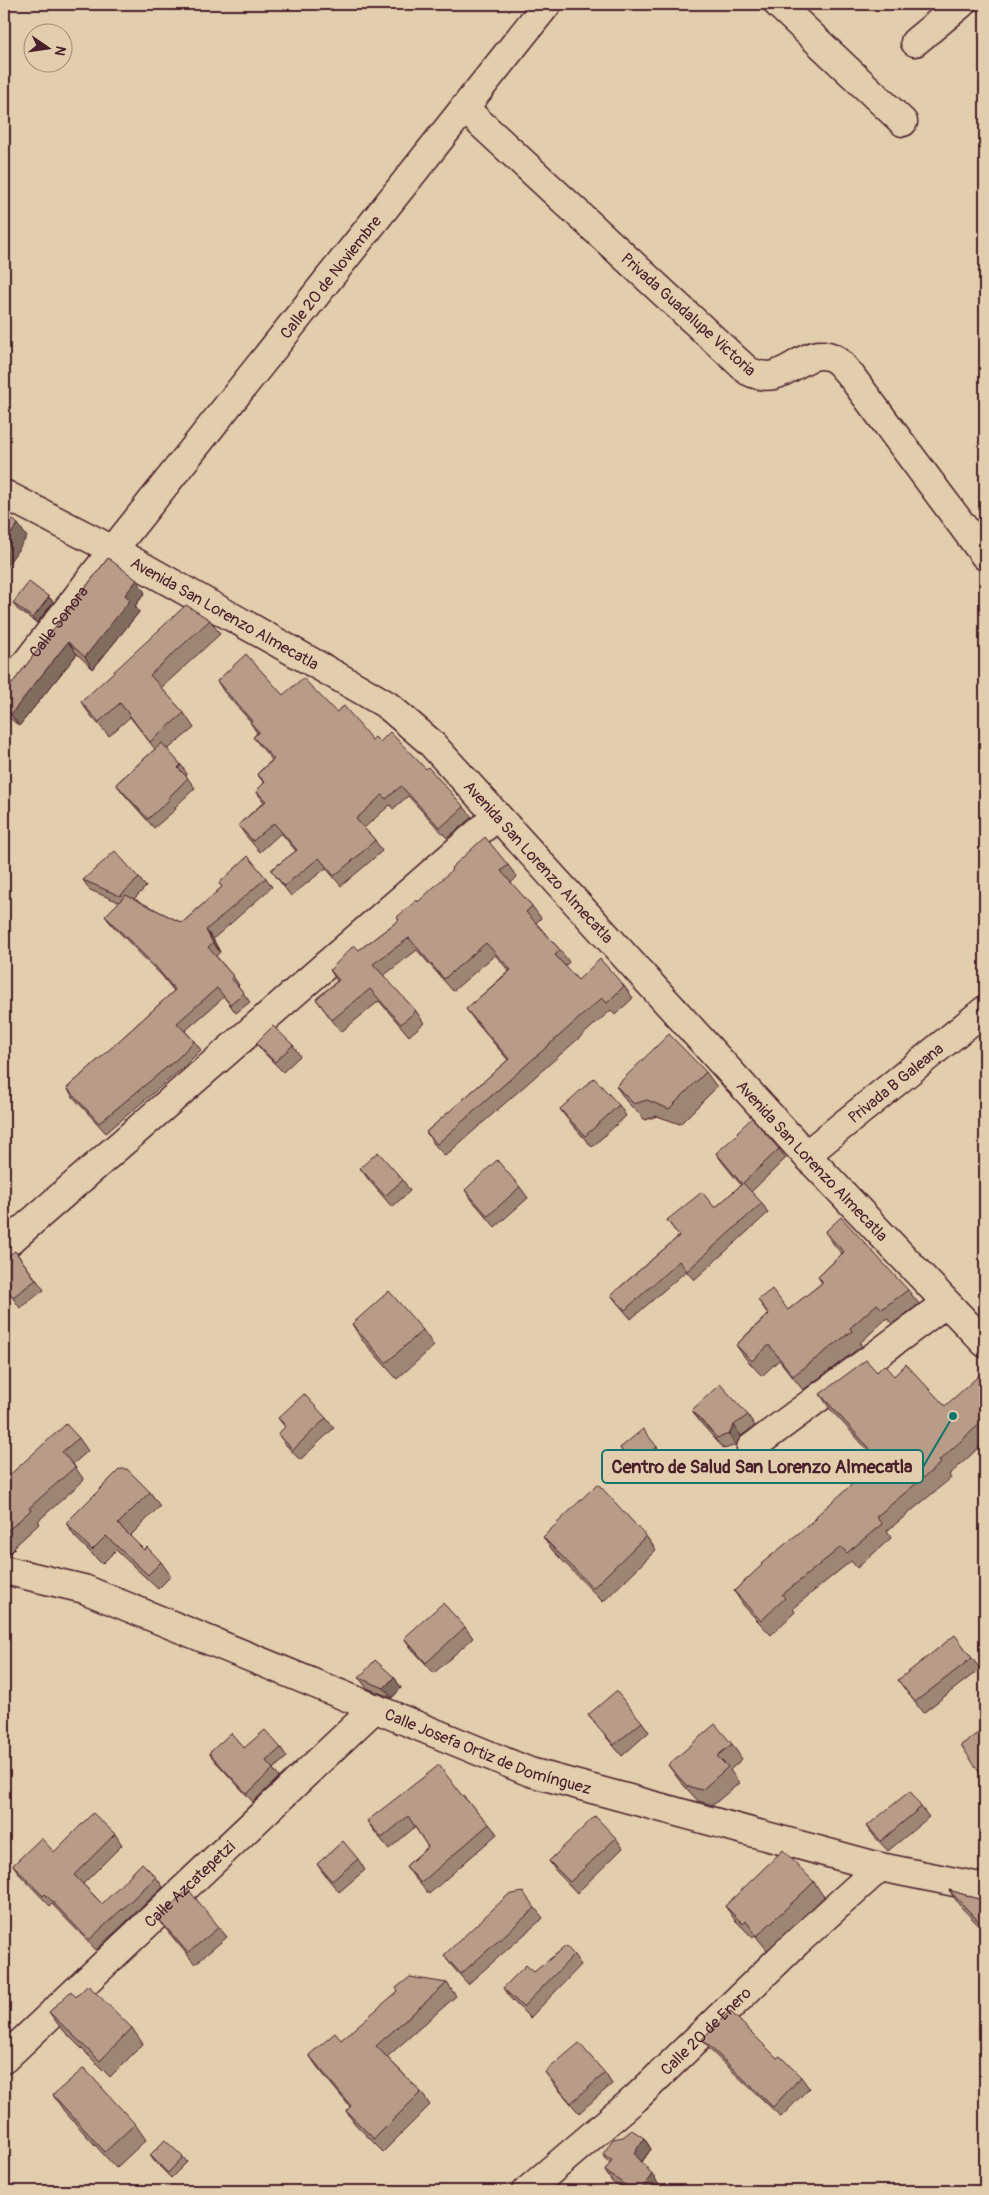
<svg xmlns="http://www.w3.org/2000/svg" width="989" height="2195" viewBox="0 0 989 2195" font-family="Pangolin,sans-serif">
  <rect width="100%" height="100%" fill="#e2cdac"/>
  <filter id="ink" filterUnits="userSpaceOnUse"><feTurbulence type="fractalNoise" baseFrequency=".02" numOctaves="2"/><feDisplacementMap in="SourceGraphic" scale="10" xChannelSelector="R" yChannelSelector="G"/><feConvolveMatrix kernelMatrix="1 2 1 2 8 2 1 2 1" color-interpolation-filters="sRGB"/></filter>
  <g filter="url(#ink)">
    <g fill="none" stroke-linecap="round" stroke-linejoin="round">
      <defs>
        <g id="minor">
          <path d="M778,4L903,122"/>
          <path d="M915,42L961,4"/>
          <path d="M464,108L748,371C787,391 803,341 835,359C841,363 846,371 851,376L985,556"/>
          <path id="s1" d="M4,692L113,550L547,4"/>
          <path id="s2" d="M806,1155L985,1010"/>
          <path d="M4,1246L497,816"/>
          <path d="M751,1448L946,1303"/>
          <path id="s3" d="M4,1570L84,1589L530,1772L880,1867L985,1888"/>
          <path id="s4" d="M4,2059L375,1708"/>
          <path id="s5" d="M527,2191L636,2098L796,1943L880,1867"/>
        </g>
        <g id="major">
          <path id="s6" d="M4,494L113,550L358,688L387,705L430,742L806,1155L985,1343"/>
        </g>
      </defs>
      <use href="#minor" stroke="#4a1f2b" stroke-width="31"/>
      <use href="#major" stroke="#4a1f2b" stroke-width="31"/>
      <use href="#minor" stroke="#e2cdac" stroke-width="28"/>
      <use href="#major" stroke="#e2cdac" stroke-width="28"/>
    </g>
    <path fill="#9e8675" stroke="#4a1f2b" d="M108,558L145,593L135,606L139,612L93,669L77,654L19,726L4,713V692L8,689Z
      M49,597L53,602L37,623L17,609L13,603Z
      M210,620L220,634L161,688L184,713L194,728L167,750L181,765L187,774L186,776L195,788L175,807L176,809L154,828L123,793L116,784L155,749L130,717L109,736L91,716L81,702Z
      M217,681L283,695L336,712L372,740L380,742L426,769L464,807L472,817L447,838L408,796L393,809L390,805L364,828L375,840L382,851L365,866L341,886L326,868L291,896L271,870L296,851L281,833L260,852L246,836L238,825L264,802L256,791L264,783L257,774L272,760L261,747L253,737L257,733L250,722H251L224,692Z
      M508,865L517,877L511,883L532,906L541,918L536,923L560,950L569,962L565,966L578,980L624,986L633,998L615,1015L611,1010L445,1156L434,1144L426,1132L508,1060L475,1021L466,1009L509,971L495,955L453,991L417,950L383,976L416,1011L424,1023L409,1036L379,1001L341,1032L316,999L337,981L330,970L359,950L399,920L418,902Z
      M139,878L146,887L134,899L182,923L222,887L219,883L266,878L272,887L213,939L220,952L216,956L233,976L239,985L238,986L250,1002L236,1013L224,997L185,1031L194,1041L201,1050L184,1067L106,1133L73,1097L67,1088L174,991L162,976L112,925L105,916L119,902L90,890L83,880Z
      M256,1043L293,1045L300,1056L283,1072L264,1053Z
      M706,1072L717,1087L680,1124L657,1116L645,1120L627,1102L616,1086Z
      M619,1105L626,1116L592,1147L568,1120L560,1109Z
      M779,1149L786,1158L751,1192L762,1203L768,1213L694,1280L686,1271L631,1319L618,1304L611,1295L679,1236L667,1220L715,1208L741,1185L723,1163L716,1153Z
      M360,1168L403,1180L410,1191L392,1207L368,1179Z
      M520,1187L528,1198L495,1227L472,1200L465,1190Z
      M825,1232L908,1290L919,1304L892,1324L887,1318L860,1343L862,1346L803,1390L779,1360L762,1376L746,1359L736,1345L768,1314L758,1300L788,1310L822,1283L818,1277L842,1254L835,1246Z
      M15,1251L44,1290L20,1308L4,1285Z
      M352,1324L423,1330L434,1346L397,1379L362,1340Z
      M877,1372L894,1376L945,1406L985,1375V1442L949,1475L951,1478L887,1531L891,1538L857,1568L851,1561L793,1608L795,1612L771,1635L744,1606L734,1591L879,1462L830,1409L820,1394Z
      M692,1410L748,1415L755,1426L741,1436L736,1445L724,1449L699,1421Z
      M278,1418H326L334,1428L300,1460L285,1444L278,1434L285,1427Z
      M79,1438L88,1451L73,1464L84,1480L38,1521L40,1523L14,1547L15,1548L8,1555L4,1556V1480Z
      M657,1447L664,1457L641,1476L620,1448Z
      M150,1492L160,1506L130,1536L144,1550L161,1562L171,1576L158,1589L116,1550L102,1564L75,1537L66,1523Z
      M646,1536L656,1550L603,1602L553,1551L543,1537Z
      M465,1627L473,1638L434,1673L411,1648L404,1638Z
      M972,1658L980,1669L923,1713L898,1680Z
      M394,1677L401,1688L392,1698L367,1688L359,1678Z
      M588,1715L642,1722L649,1732L622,1756L596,1725Z
      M732,1744L742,1759L730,1770L739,1783L713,1805L698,1801L679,1780L668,1765Z
      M244,1748H281L287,1757L273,1769L279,1777L253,1802L215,1761L209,1753Z
      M460,1793L489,1824L497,1834L429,1894L414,1877L406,1866L428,1847L415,1827L389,1849L374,1831L367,1821Z
      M921,1807L929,1817L888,1851L874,1836L867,1826Z
      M115,1834L122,1845L83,1884L102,1904L156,1877L163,1887L96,1950L52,1904L50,1906L20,1875L13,1865L54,1852Z
      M616,1838L623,1848L577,1893L556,1871L549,1861Z
      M358,1859L365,1870L339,1892L324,1874L317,1864Z
      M814,1882L824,1897L767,1950L755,1935L753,1938L735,1920L725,1906Z
      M949,1890L985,1901V1932L960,1906Z
      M535,1908L543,1918L468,1984L451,1965L444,1955Z
      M158,1918L219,1927L227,1937L195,1964L165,1928Z
      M574,1955L581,1965L530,2018L511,1999L503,1988L534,1972Z
      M447,1983L456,1996L387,2057L421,2092L430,2105L383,2152L355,2124L346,2111L350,2107L318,2068L309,2055L341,2040Z
      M76,1997L132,2028L143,2044L110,2077L60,2027L49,2012Z
      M702,2039L777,2058L801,2077L809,2088L781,2117L710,2050Z
      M545,2072L605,2073L612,2084L579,2113L553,2083Z
      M53,2095L135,2124L146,2140L116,2168L64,2111Z
      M644,2138L651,2149L642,2162L659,2185L655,2191H626L612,2182L605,2171L610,2164L603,2154Z
      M150,2155L183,2157L187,2162L171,2178L154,2161Z"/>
    <path fill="#816d5f" stroke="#4a1f2b" d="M18,524L27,537L4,570V544Z
      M137,580L145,593L135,606L139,612L93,669L85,657L125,595Z
      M49,597L53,602L37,623L33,618Z
      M68,642L77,654L19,726L11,714Z
      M206,930L213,939L220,952L213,943Z
      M734,1425L741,1436L736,1445L729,1434Z
      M394,1677L401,1688L392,1698L384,1688Z
      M644,2138L651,2149L641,2163L634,2153Z
      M652,2174L659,2185L655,2191H641Z"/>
    <path fill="#b89c88" stroke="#4a1f2b" d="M4,513L18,524L4,544Z
      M108,558L137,580L125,595L130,600L85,657L68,642L11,714L4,708V692L8,689Z
      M29,582L49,597L33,618L13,603Z
      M186,605L210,620L150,675L184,713L150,742L120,703L99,722L81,702Z
      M246,654L283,695L303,678L336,712L344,706L372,740L375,737L380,742L390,732L426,769L428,767L464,807L440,828L401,786L386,799L382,795L356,819L375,840L358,856L334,876L319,858L284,886L271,870L297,850L274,823L253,841L238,825L266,801L256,791L265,782L257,774L274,759L253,737L259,732L250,722L252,721L217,681Z
      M162,743L181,765L178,768L188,778L168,798L170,799L148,819L116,784Z
      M485,837L508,865L501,871L532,906L526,912L560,950L555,955L578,980L600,959L624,986L607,1003L602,998L437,1144L426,1132L509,1059L466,1009L511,970L486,943L444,979L409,938L373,964L416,1011L401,1024L370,989L332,1020L316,999L339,980L330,970L354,945L359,950L399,920L397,917L417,900L418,902L452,870L451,868Z
      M115,851L139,878L120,896L83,880Z
      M248,856L266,878L206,930L213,943L208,947L233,976L231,978L244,993L230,1004L217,988L177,1023L194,1041L178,1058L99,1123L67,1088L175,990L156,967L105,916L126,895L182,923L222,887L219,883Z
      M273,1026L293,1045L275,1062L256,1043Z
      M669,1034L706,1072L669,1109L647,1100L634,1104L616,1086Z
      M594,1078L619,1105L585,1136L560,1109Z
      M752,1118L779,1149L743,1183L762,1203L687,1271L679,1261L625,1310L611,1295L679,1236L667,1220L702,1192L715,1208L742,1184L716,1153L738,1134L737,1132Z
      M378,1152L403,1180L385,1196L360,1168Z
      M497,1160L520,1187L488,1216L465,1190Z
      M841,1217L908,1290L882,1309L877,1304L850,1328L852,1331L793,1376L769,1345L752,1361L736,1345L769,1314L758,1300L772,1289L788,1310L823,1282L818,1277L844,1252L825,1232Z
      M15,1251L36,1280L13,1297L4,1285V1259Z
      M389,1291L423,1330L386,1363L352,1324Z
      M866,1360L877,1372L884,1365L894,1376L906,1364L945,1406L983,1372L985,1375V1419L939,1461L941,1463L876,1517L882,1524L847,1553L841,1547L782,1595L785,1598L761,1621L734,1591L762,1565L761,1564L817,1518L816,1516L880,1460L820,1394Z
      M720,1384L748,1415L734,1425L729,1434L717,1438L692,1410Z
      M304,1394L326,1418L293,1450L278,1434L286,1426L278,1418Z
      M66,1424L79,1438L62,1452L75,1467L29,1508L31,1510L4,1534L6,1536L4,1538V1480Z
      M643,1429L657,1447L634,1466L620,1448Z
      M120,1469H127L150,1492L118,1524L144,1550L147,1547L161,1562L148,1575L106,1536L92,1550L66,1523Z
      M596,1485H599L646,1536L593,1588L543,1537Z
      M443,1603L465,1627L426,1663L404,1638Z
      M955,1635L972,1658L915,1702L898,1680Z
      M375,1660L394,1677L384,1688L359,1678Z
      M616,1691L642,1722L614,1745L588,1715Z
      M715,1724L732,1744L717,1756L728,1767L702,1790L687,1786L668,1765Z
      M985,1728V1781L961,1745Z
      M265,1730L281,1748L266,1761L273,1769L247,1794L209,1753L231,1733L244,1748Z
      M439,1765L460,1793L489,1824L421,1883L406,1866L428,1847L408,1816L382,1838L367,1821Z
      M910,1791L921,1807L881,1841L867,1826Z
      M93,1813L115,1834L74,1875L102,1904L142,1863L156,1877L89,1940L45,1894L43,1896L13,1865L41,1838L54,1852Z
      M595,1816L616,1838L570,1882L549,1861Z
      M343,1841L358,1859L332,1881L317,1864Z
      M783,1850L814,1882L757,1936L746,1921L743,1924L725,1906Z
      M188,1889L219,1927L188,1953L158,1918Z
      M949,1890L985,1901V1928Z
      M523,1892L535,1908L461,1974L444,1955L508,1895Z
      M566,1946L574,1955L523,2007L503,1988L526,1965L534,1972Z
      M410,1977L447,1983L376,2046L421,2092L374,2139L346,2111L351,2106L309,2055L335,2033L341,2040L398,1991L396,1988Z
      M88,1985L132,2028L100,2061L49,2012L71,1991L76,1997Z
      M730,2011L777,2058L780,2056L801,2077L773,2107L702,2039Z
      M579,2043L605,2073L571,2103L545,2072Z
      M84,2068L135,2124L105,2152L53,2095Z
      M632,2130L644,2138L634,2153L652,2174L641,2191H634L605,2171L612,2160L603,2154L613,2139L623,2137Z
      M165,2140L183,2157L168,2173L150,2155Z"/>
  </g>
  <g text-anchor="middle" stroke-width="5" stroke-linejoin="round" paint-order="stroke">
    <g font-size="16" fill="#4a1f2b" stroke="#e2cdac">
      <text dy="6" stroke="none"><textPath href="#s1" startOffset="528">Calle 20 de Noviembre</textPath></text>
      <text transform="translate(689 314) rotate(42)" y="6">Privada Guadalupe Victoria</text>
      <text dy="6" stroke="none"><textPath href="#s6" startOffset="251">Avenida San Lorenzo Almecatla</textPath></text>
      <text dy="6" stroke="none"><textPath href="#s1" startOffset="89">Calle Sonora</textPath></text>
      <text dy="6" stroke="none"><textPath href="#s6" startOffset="656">Avenida San Lorenzo Almecatla</textPath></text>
      <text dy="6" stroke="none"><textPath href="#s2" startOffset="115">Privada B Galeana</textPath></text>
      <text dy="6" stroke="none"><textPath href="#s6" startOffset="1061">Avenida San Lorenzo Almecatla</textPath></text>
      <text dy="6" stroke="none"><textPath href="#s3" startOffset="518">Calle Josefa Ortiz de Domínguez</textPath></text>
      <text dy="6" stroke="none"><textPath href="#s4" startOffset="255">Calle Azcatepetzi</textPath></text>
      <text dy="6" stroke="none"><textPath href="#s5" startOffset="240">Calle 20 de Enero</textPath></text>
    </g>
  </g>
  <path fill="none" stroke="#0f766e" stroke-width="2" d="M953 1416L923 1467"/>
  <circle fill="#0f766e" stroke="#e2cdac" stroke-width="2" cx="953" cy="1416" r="5"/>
  <rect fill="#e2cdac" stroke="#0f766e" stroke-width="2" x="602" y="1450" width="321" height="33" rx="5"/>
  <g font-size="18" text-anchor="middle" font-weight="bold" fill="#4a1f2b">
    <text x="762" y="1473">Centro de Salud San Lorenzo Almecatla</text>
  </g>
  <rect width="989" height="2195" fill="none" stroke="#e2cdac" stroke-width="20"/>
  <rect x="10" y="10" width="969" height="2175" fill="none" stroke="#4a1f2b" stroke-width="2" filter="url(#ink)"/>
  <g transform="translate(48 48) rotate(103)"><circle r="24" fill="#e2cdac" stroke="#a58778"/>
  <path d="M0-4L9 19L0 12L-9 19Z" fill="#4a1f2b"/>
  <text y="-8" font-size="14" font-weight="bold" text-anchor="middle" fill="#4a1f2b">N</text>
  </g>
</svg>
